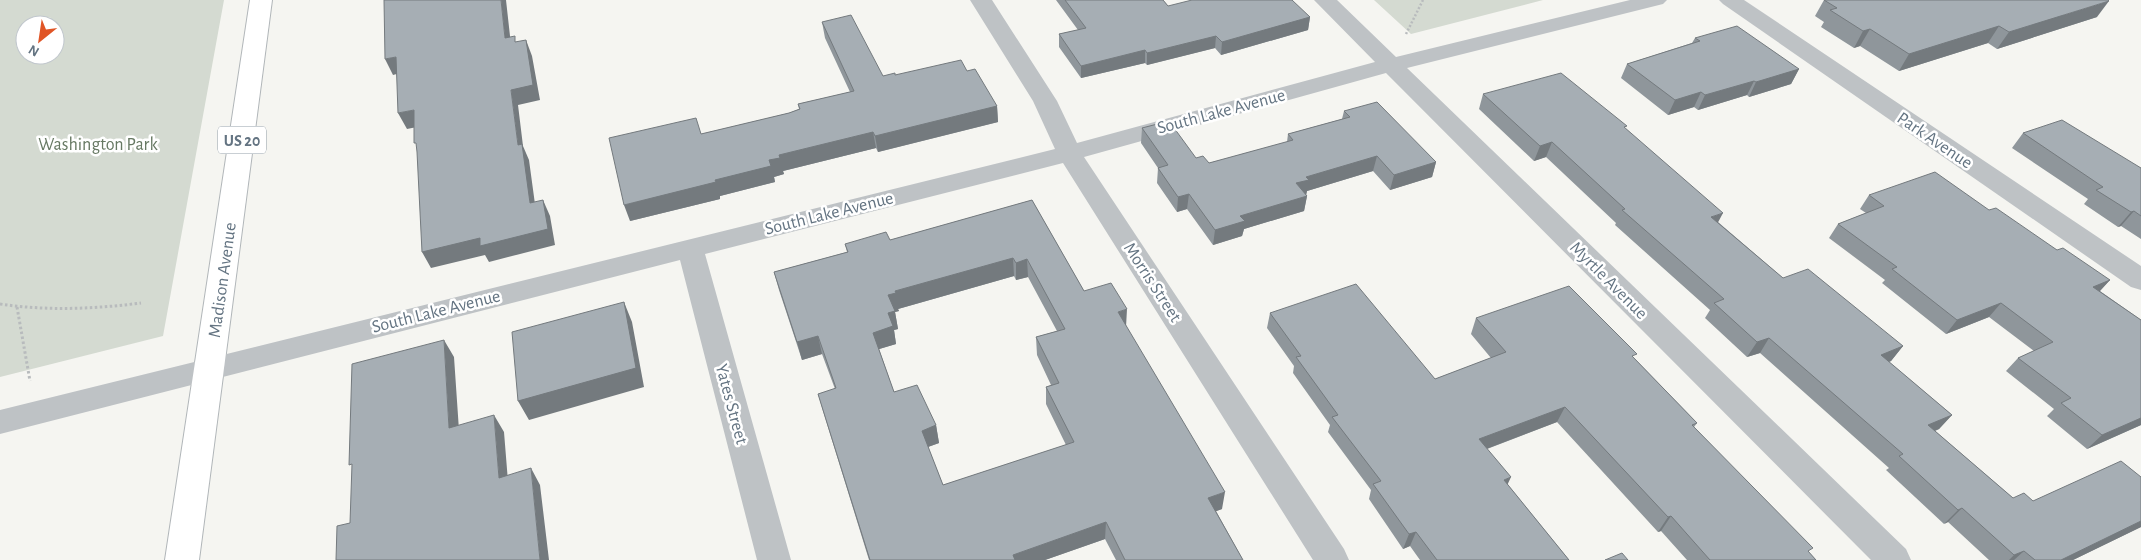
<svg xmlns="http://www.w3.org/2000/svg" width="2141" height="560" viewBox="0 0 2141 560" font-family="'Alegreya Sans',sans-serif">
  <rect width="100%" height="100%" fill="#f5f5f1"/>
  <path fill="#d4dad1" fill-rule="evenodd" d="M0,0H224L163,336L0,377ZM25,25H55V55H25Z
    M1374,0H1543L1411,34Z"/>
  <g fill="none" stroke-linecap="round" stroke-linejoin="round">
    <defs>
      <path id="primary" d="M250,0H272L199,560H165Z"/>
    </defs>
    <use href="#primary" stroke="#b1b6b9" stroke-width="2"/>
    <path stroke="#b8bbbd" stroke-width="2.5" stroke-dasharray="2 2" stroke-linecap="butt" d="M1406,34L1423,0"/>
    <path stroke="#b8bbbd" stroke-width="3" stroke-dasharray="2.5 2.5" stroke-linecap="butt" d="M0,304C47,311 94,309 141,303
      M17,307L30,381"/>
    <path fill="#bec2c5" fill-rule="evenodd" d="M970,0H992L1057,101L1077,143L1375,62L1314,0H1337L1396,57L1630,0H1667L1663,4L1407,68L1906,549L1911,560H1871L1386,73L1084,157L1344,549L1349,560H1313L1063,163L705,254L791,560H757L680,260L0,434V410L1055,149L1033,101Z
      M1719,0H1744L2141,266V290L2131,287L1723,4Z"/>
    <use href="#primary" fill="#fff" fill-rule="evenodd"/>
  </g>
  <path fill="#8f969b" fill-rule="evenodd" d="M1056,0H1163L1168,6L1310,17L1308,30L1221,55L1215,48L1147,65L1145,63L1081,78L1059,47V34L1078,30Z
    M1824,0L2097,17L1997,49L1988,43L1899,71L1860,46L1854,48L1821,27L1824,22L1815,16Z
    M822,22L883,76L967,71L997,106L998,122L878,152L876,148L783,171L784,174L774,177L775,182L720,196V199L630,221L701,134L789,113L799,109L798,104L850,92L825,38Z
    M1695,38L1799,69L1791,84L1749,97L1747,95L1698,110L1694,107L1668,115L1621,78L1627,64L1692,43Z
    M1483,94L1626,129L1718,222L1783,278L1903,346L1891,361L1889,362L1952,415L1939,429L1935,431L2013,498L2033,501L2141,477V527L2073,560H1989L1948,522L1944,524L1886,470L1889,468L1760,353L1747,357L1705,318L1710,310L1615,225L1616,223L1546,157L1534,161L1479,109Z
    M1344,111L1436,162L1432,177L1390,190L1373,171L1307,191L1306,195L1307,196L1304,211L1244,229L1242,236L1213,245L1187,209L1177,212L1157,183L1158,168L1141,143L1142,128L1196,158L1209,163L1287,142L1288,134L1342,119Z
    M2023,133L2141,168V239L2121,226L2118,227L2084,204L2088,199L2012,148Z
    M1869,195L1989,210L2057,250L2110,280L2100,291L2141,320V425L2087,449L2047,416L2054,409L2006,371L2018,358L2034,351L1989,317L1946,334L1882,283L1885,280L1829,238L1838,224L1866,213L1860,209Z
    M1032,200L1084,291L1126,326L1222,509L1216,511L1243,560H1116L1105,539L1045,560H869L823,411L818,394L835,389L822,354L802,360L779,290L774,272L847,252L845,244L890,240ZM1014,276L1016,280L1028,277L1057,331L1036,337L1037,355L1051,385L1046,387V404L1066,445L943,485L928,447L939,443L936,425L894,392L879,349L896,344L894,330L898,329L895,312L899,311L898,309Z
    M1270,313L1435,379L1491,358L1471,334L1476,318L1634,358L1697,423L1694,427L1816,560H1687L1661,531L1658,532L1557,422L1487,449L1508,485L1569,560H1420L1410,546L1403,549L1369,499L1371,490L1328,432L1330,425L1293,373L1294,366L1267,328Z"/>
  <path fill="#747a7e" d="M501,0H506L512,54L505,38Z
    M2109,1L2097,17L1997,49L2009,32Z
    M1310,17L1308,30L1221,55L1222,42Z
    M1999,26L1988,43L1899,71L1909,54Z
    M1870,29L1860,46L1854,48L1863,31Z
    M1216,36L1215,48L1147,65V53Z
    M526,40L532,56L540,100L518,105L523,146L529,160L537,219L530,203L518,145L511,90Z
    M1145,50V63L1081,78V66Z
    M396,57L404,72L393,75L385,59Z
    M1799,69L1791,84L1749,97L1756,82Z
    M1754,81L1747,95L1698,110L1705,95Z
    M1701,92L1694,107L1668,115L1675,100Z
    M997,106L998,122L878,152L875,136Z
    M414,110L422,126L407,129L398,113Z
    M873,132L876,148L783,171L784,174L774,177L775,182L720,196V199L630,221L624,205L715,180L769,160L779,155Z
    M1552,142L1546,157L1534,161L1540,146Z
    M1377,156L1373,171L1307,191L1306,195L1296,183L1306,177Z
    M1436,162L1432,177L1390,190L1394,175Z
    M1189,194L1187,209L1177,212L1178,197Z
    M1307,196L1304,211L1244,229L1242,236L1213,245L1215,230L1240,216Z
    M543,200L550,216L555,245L489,262L485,255L431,268L422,252Z
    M2134,211L2121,226L2118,227L2131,212Z
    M1723,213L1715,228L1711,217Z
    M1013,258L1014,276L898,309L899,311L895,312L898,329L894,330L896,344L876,350L873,333L888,313V295L895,291Z
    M1027,259L1028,277L1016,280V263Z
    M2110,280L2097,294L2093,287Z
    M624,302L632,322L644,387L529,420L518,401Z
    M2001,303L1989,317L1946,334L1957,320Z
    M1127,309L1126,327L1118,312Z
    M818,336L822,354L802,360L797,342Z
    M1769,338L1760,353L1747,357L1757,342Z
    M444,340L454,357L460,445L449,428Z
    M1903,346L1891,361L1869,370L1881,355Z
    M1565,407L1557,422L1473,454L1479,439Z
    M494,415L504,432L509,494L499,478Z
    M1952,415L1939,429L1915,439L1928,425Z
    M2141,418V425L2087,449L2102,435Z
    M936,425L939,443L925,448L922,431Z
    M531,468L540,485L549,560H540Z
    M1511,477L1504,492V480Z
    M1225,492L1222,509L1206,515L1208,498Z
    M1962,508L1948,522L1944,524L1958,510Z
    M1671,516L1661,531L1658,532L1668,517Z
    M2141,521V527L2073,560H2061Z
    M1106,522L1105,539L1045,560H1013V555Z
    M1416,532L1410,546L1403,549L1409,534Z
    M2024,551L2014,560H2009L2014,555Z"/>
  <path fill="#a6aeb4" stroke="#747a7e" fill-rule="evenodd" d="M384,0H501L505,38L515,36V42L526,40L533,85L511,90L518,145L522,144L530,203L543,200L548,229L480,246V238L422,252L417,152L416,143H414V110L398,113L396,57L385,59Z
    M1065,0H1163L1168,6L1192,0H1292L1310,17L1222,42L1216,36L1147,53L1145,50L1081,66L1059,34L1086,28Z
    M1824,0H2108L2109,1L2009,32L1999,26L1909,54L1870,29L1863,31L1830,10L1837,8Z
    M851,15L883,76L895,73V75L961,60L967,71L975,69L997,106L875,136L873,132L779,155L780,158L769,160L771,166L715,180L716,182L624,205L609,138L696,118L701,134L789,113L800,109L798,104L854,91L822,22Z
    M1737,26L1799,69L1756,82L1754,81L1705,95L1701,92L1675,100L1627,64L1700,41L1695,38Z
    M1561,73L1627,126L1624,127L1723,213L1711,217L1783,278L1808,269L1903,346L1881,355L1952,415L1928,425L2013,498L2024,493L2033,501L2121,461L2141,477V521L2061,560H2035L2024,551L2014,555L1962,508L1958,510L1899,456L1903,454L1769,338L1757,342L1714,303L1724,299L1622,210L1625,209L1552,142L1540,146L1483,94Z
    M1377,102L1436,162L1394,175L1377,156L1306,177L1309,180L1296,183L1307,196L1240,216L1245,221L1215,230L1189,194L1178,197L1158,168L1168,165L1142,128L1169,121L1196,158L1203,156L1209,163L1293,140L1288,134L1350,117L1344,111Z
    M2062,120L2141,168V216L2134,211L2131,212L2096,190L2103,187L2023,133Z
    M1935,172L1989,210L1996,208L2057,250L2063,248L2110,280L2093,287L2141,320V418L2102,435L2061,403L2071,398L2018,358L2053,342L2001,303L1957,320L1892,269L1897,267L1838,224L1884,206L1869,195Z
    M1032,200L1084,291L1111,283L1127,309L1118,312L1225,492L1208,498L1243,560H1125L1106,522L1013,555L1015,560H870L818,394L836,388L818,336L797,342L774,272L848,252L845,244L886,232L890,240ZM1013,258L1016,263L1027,259L1065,329L1036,337L1059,383L1046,387L1074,442L943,485L922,431L936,425L917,385L894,392L873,333L893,326L888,313L895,311L888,295L896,293L895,291Z
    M1356,284L1435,379L1506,352L1476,318L1569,286L1637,354L1632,356L1697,423L1692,425L1813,548L1808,551L1816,560H1710L1671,516L1668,517L1565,407L1479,439L1511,477L1504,480L1569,560H1437L1416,532L1409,534L1373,484L1381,481L1332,417L1338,415L1296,357L1301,356L1270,313Z
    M624,302L636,368L518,401L512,332Z
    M444,340L449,428L494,415L499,478L531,468L540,560H336L337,526L350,523L352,464L349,465L352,364Z
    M1622,553L1628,560H1605Z"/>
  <g text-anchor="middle" stroke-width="5" stroke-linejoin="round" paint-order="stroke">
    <rect fill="#fff" stroke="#929ea8" stroke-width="1" x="218" y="126.5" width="48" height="27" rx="4"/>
    <g font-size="16" font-weight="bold" fill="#647482">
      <text x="242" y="146">US 20</text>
    </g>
    <g font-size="18" fill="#647482" stroke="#fff">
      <text transform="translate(1221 111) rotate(-15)" y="6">South Lake Avenue</text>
      <text transform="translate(1935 140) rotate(34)" y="6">Park Avenue</text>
      <text transform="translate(829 213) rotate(-14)" y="6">South Lake Avenue</text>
      <text transform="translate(222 280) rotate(-82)" y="6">Madison Avenue</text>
      <text transform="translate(1609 280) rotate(45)" y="6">Myrtle Avenue</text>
      <text transform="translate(1153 282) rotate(57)" y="6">Morris Street</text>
      <text transform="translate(436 311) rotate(-14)" y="6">South Lake Avenue</text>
      <text transform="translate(732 404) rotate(75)" y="6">Yates Street</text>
    </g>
    <g font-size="18" fill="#677963" stroke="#fff">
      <text x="98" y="150">Washington Park</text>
    </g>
  </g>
  <g transform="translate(40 40) rotate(210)"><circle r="24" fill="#ffffff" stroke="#c1c7cd"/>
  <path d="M0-4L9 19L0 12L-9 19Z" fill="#e05526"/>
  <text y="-8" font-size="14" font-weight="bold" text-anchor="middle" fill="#647482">N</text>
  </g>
</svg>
